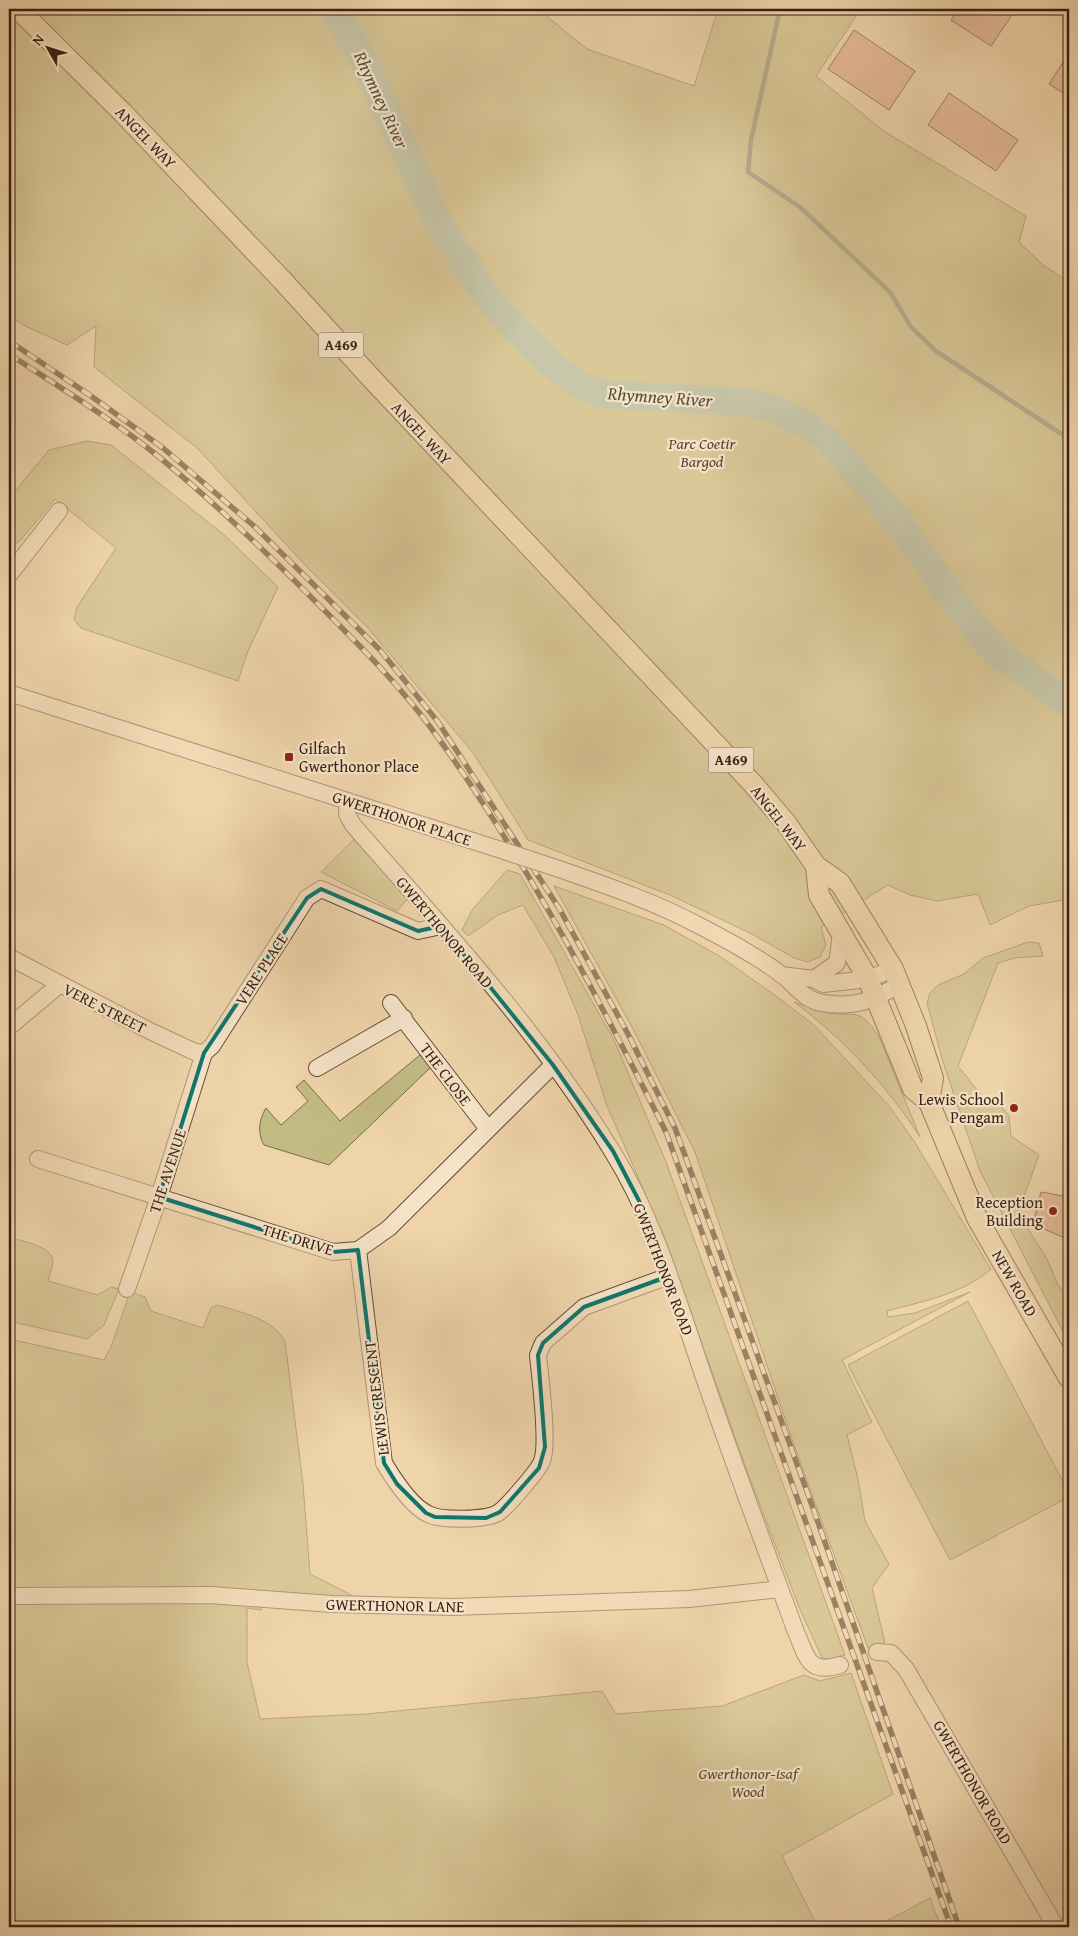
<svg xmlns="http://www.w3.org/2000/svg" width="1078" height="1936" viewBox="0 0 1078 1936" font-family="'Gentium Book Plus',serif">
  <rect width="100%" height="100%" fill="#efd4aa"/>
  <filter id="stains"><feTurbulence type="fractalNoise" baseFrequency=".004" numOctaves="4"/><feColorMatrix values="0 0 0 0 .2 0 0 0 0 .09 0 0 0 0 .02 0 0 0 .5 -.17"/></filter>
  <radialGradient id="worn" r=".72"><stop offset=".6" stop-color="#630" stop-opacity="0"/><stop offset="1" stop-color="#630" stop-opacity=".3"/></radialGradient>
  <path fill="#c1ba83" stroke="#7d6c4a" d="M9,9H538L587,49L694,86L718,9H861L816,76L885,132L1026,216L1019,242L1043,265L1069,282V901L1064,900L1029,906L990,925L978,894L937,901L910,895L888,885L821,927L826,945L820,957L808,962L794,958L752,934L670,895L528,840L474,754L368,628L305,565L197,448L94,367L96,326L67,345L25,326L9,316Z
    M87,441L111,445L223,534L278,587L248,651L238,681L81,628L74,619L77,607L116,548L55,499L20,541L15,544L9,543V498L49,450Z
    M355,838L409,897L397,911L321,872Z
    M507,870L520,874L614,1040L666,1162L845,1655L829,1659L822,1658L799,1607L747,1471L690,1310L642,1186L607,1106L578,1015L554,957L523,905L498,915L468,936L462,930L473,909Z
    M554,886L664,925L721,957L776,996L814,1025L889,1106L914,1141L991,1269C961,1295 923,1301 887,1311L888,1317L915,1313L970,1292L842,1360L872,1422L847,1435L858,1479L865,1521L889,1564L872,1588L885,1643L868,1648L795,1448L695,1152L632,1027Z
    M1028,942L1039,943L1043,956L1015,958L998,963L958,1066L985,1100L999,1104L1009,1116L1011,1136L1039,1155L1018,1213L1047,1259L1058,1285L1069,1300V1343L980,1171L943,1062L927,1003L930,993L938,985L964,974L983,958Z
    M794,1002C804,1005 814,1009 824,1012C855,1019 858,1004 879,1037L920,1137C887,1086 843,1038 794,1002Z
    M420,1055L431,1067L329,1165L264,1145C257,1134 259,1119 266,1108L281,1125L308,1101L296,1087L304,1080L340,1121Z
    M9,1237C21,1241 52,1246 53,1261C53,1267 49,1275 48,1281L98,1295L111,1287L119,1289L104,1325L87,1339L9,1321Z
    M130,1292L145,1297L151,1311L203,1328L211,1308L218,1305C242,1313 272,1318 285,1341L303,1484L310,1574L357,1598L264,1592L261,1610L247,1608V1662L260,1719L366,1714L602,1691L616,1714L722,1706L804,1675L820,1681L851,1673L893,1794L782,1856L818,1927H9V1339L104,1360L111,1347Z
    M968,1301L1069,1493V1497L950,1560L848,1365Z
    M930,1898L941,1927H875Z"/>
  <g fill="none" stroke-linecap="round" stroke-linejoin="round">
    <path stroke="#737b6c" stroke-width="4.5" d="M780,9L751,140L748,172L800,207L890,292L911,327L936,351L1069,439"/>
    <path stroke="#9ab8a9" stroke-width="28" d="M334,9L359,52L439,224L492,304L551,364L580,385L601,394L742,402L769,407L805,424L827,439L898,521L954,601L996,652L1069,704"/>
  </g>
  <path fill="#dc9d81" stroke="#391f11" d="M958,9H1016L991,46L951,20Z
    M854,30L915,71L889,110L828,69Z
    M1069,53V97L1049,84Z
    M949,93L1018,140L996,171L928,125Z
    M1041,1192L1069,1197V1240L1033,1224Z"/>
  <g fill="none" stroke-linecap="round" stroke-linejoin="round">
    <defs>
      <path id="minor" d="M9,575L59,511
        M9,693L495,848
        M348,801L347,814L353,825C444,929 540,1033 612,1151C657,1223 679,1306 707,1386C735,1468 766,1550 796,1632C807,1657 808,1675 840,1665
        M559,869C608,886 655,902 700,926C725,939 760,958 782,975C795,985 804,1000 822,1003C855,1008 872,1001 900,984
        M9,957L152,1032L195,1052L204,1053
        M781,975L814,979L823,984L868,979L893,969
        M814,979L837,963L841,934
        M391,1003L488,1129
        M9,1027L59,985
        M317,1068L404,1018
        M38,1159L333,1252L358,1250L389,1228L553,1065
        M358,1250L384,1463C393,1478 411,1506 428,1514C442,1521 485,1520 498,1513C506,1508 539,1470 542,1461C549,1443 540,1377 538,1355L543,1343L584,1307L669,1276
        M127,1289L159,1197L204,1053L212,1046L307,898L321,889L418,931L441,926
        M9,1596L210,1595L332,1604L453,1607L689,1599L780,1589
        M877,1652L891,1653L906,1669L1056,1927"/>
      <path id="major" d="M18,9L123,113L282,280L372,379L754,785L786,823L816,866L840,883L893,969L916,1026L933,1078L929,1102
        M816,866L819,895L868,979L913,1089L929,1102L977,1218L1069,1378"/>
    </defs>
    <use href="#minor" stroke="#664c37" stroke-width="18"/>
    <use href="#major" stroke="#391f11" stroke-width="22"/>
    <use href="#minor" stroke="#f5e3c8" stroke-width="16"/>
    <use href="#major" stroke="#efd4aa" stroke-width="20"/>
    <defs>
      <path id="rail" d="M9,341L91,396L163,448L255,527L380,650L438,722L559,908L628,1034L675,1128L813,1508L959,1927
        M9,354C59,387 112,419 159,457C214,502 265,551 315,601C356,642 397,682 431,728C522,852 597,995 666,1132L951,1927"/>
    </defs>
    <use href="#rail" stroke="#391f11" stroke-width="5.5"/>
    <use href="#rail" stroke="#f5e3c8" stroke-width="4" stroke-dasharray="11" stroke-linecap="butt"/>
    <defs>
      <path id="minor-bridge" d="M495,848L559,869"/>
    </defs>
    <use href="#minor-bridge" stroke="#664c37" stroke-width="18" stroke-linecap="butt"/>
    <use href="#minor-bridge" stroke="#f5e3c8" stroke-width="16"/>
  </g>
  <path d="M0 0H1078V1936H0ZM321,889L418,931L441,926L553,1065L613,1151L649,1220L669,1276L584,1307L543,1343L538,1355L545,1447L539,1468L500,1512L486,1518L435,1517L426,1513L397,1484L384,1463L358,1250L333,1252L159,1197L204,1053L307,898Z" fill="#efd4aa" fill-opacity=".55" fill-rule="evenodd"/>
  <path fill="none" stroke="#0f766e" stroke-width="4" stroke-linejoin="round" d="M321,889L418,931L441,926L553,1065L613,1151L649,1220L669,1276L584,1307L543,1343L538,1355L545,1447L539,1468L500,1512L486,1518L435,1517L426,1513L397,1484L384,1463L358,1250L333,1252L159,1197L204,1053L307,898Z"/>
  <g fill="#8f2418" stroke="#f5e3c8" stroke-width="2">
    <rect x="284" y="752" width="10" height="10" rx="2.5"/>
    <circle cx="1014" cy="1108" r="5"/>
    <circle cx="1053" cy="1211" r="5"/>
  </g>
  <g text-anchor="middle" stroke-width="4.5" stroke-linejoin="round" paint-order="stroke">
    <g fill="#f5e3c8" stroke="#715a48" stroke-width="1">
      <rect x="318.5" y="332.5" width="45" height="25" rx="4"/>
      <rect x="708.5" y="747.5" width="45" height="25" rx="4"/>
    </g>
    <g font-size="15" font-weight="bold" fill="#391f11">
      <text x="341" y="350">A469</text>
      <text x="731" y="765">A469</text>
    </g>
    <g font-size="16" fill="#391f11" stroke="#f5e3c8">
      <text transform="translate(146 137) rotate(46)" y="6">ANGEL WAY</text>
      <text transform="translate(422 433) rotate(47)" y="6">ANGEL WAY</text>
      <text transform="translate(402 818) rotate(18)" y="6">GWERTHONOR PLACE</text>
      <text transform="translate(779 818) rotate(52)" y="6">ANGEL WAY</text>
      <text transform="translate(445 932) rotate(50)" y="6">GWERTHONOR ROAD</text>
      <text transform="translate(261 969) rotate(-57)" y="6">VERE PLACE</text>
      <text transform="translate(105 1008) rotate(27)" y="6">VERE STREET</text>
      <text transform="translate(446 1074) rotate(53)" y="6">THE CLOSE</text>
      <text transform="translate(167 1171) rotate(-72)" y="6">THE AVENUE</text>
      <text transform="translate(298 1239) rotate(17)" y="6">THE DRIVE</text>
      <text transform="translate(664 1269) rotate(69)" y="6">GWERTHONOR ROAD</text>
      <text transform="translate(1015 1283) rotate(60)" y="6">NEW ROAD</text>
      <text transform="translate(376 1398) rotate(-97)" y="6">LEWIS CRESCENT</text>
      <text transform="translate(395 1605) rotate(1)" y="6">GWERTHONOR LANE</text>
      <text transform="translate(973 1782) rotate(60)" y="6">GWERTHONOR ROAD</text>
    </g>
    <g font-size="16" font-style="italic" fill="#5b462e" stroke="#f5e3c8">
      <text x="702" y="449">Parc Coetir<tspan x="702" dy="18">Bargod</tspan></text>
      <text x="748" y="1779">Gwerthonor-isaf<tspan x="748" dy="18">Wood</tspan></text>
    </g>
    <g font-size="16" fill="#391f11" stroke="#f5e3c8" text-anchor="end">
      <text x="299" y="754" text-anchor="start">Gilfach<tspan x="299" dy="18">Gwerthonor Place</tspan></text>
      <text x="1004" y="1105">Lewis School<tspan x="1004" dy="18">Pengam</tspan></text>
      <text x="1043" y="1208">Reception<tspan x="1043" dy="18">Building</tspan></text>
    </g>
    <g font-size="18" font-style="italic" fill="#564d3f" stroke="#f5e3c8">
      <text transform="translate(381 100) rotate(65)" y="6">Rhymney River</text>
      <text transform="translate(660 397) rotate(4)" y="6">Rhymney River</text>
    </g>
  </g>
  <rect width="1078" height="1936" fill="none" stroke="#efd4aa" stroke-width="30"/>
  <rect x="10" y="10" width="1058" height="1916" fill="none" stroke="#391f11" stroke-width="2.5"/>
  <rect x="15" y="15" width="1048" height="1906" fill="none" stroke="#391f11"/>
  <g transform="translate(48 48) rotate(309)" stroke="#f5e3c8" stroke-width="4" paint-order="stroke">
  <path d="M0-4L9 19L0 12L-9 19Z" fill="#391f11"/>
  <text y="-8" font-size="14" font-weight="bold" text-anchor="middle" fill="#391f11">N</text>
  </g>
  <rect width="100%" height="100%" filter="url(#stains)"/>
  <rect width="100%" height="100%" fill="url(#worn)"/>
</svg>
